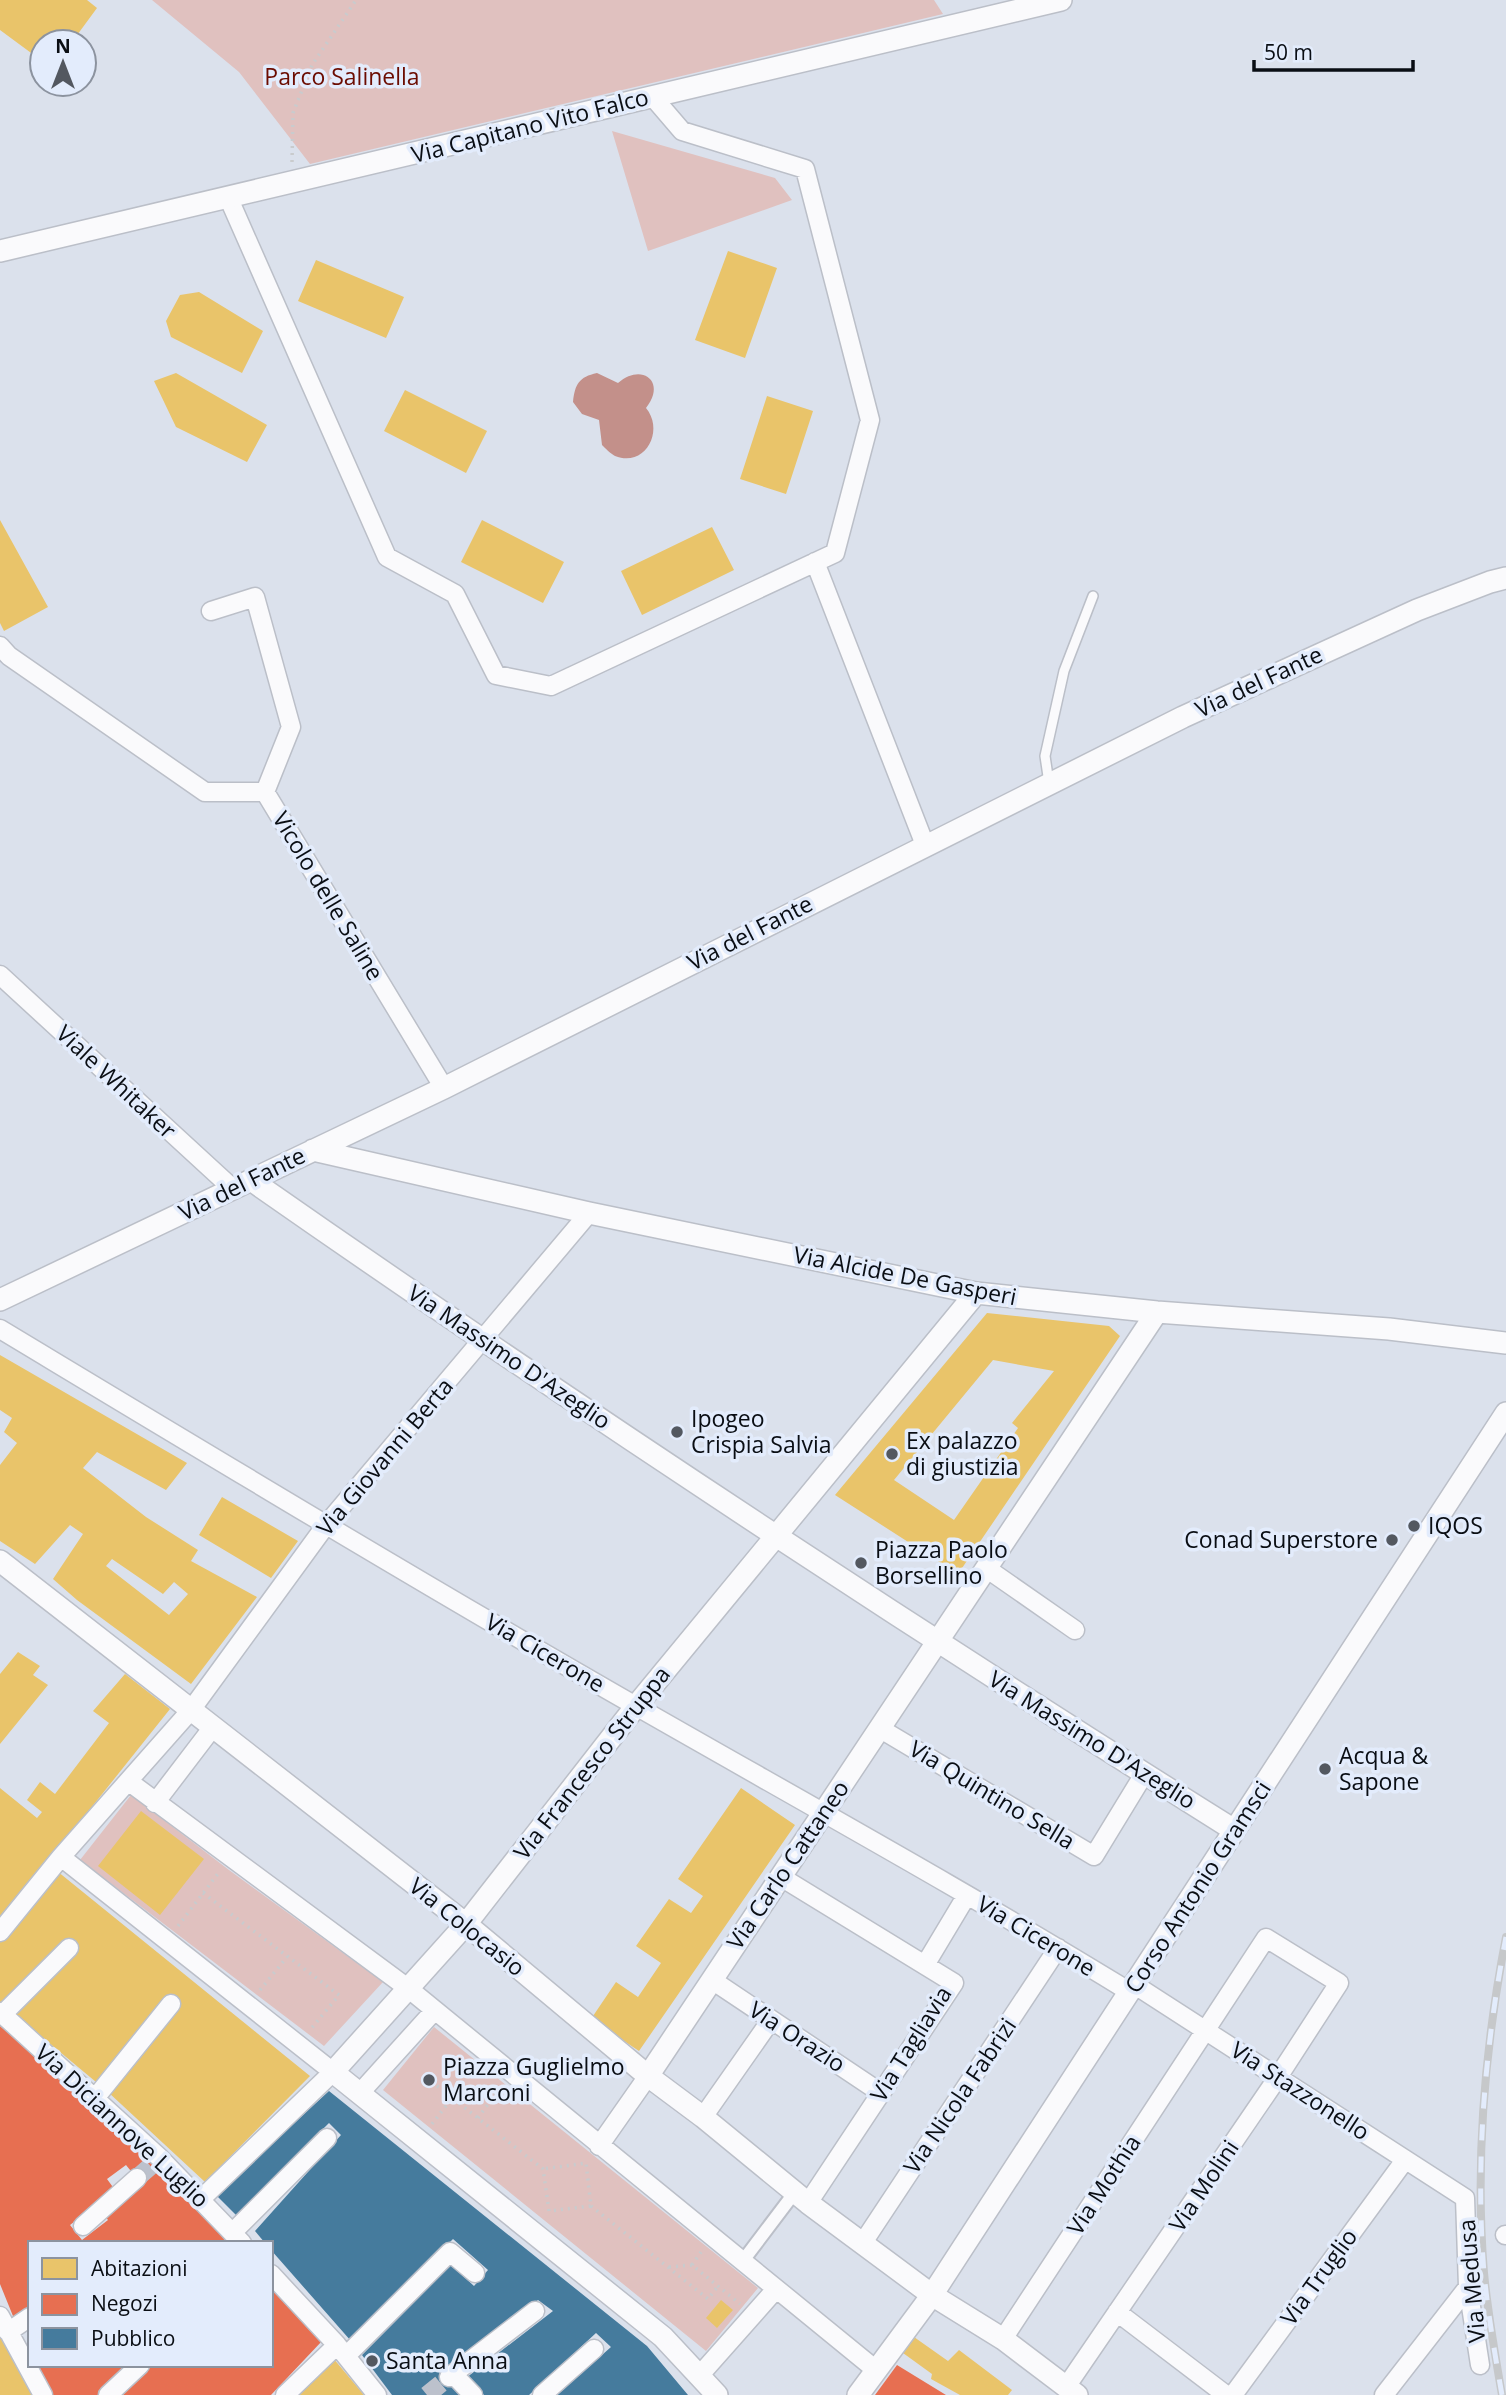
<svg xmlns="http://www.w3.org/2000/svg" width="1506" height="2395" viewBox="0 0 1506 2395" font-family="'Open Sans',sans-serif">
  <rect width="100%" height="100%" fill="#dbe1ec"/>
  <path fill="#e0c1bf" d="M152,0H934L943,14L310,164L239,72Z
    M612,131L775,178L792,200L648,251Z
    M131,1795L229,1870L383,1982L324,2046L80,1860Z
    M434,2027L758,2288L706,2351L383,2090Z"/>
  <path fill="#c3908a" d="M597,373L618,383C642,362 667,382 646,408C665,431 645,468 615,456C611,454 605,448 602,445L599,420L582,414L573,402C575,384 579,377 597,373Z"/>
  <path fill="#e9c46a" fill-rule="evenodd" d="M0,0H87L97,8L72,42H42V61L0,30Z
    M728,251L777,268L745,358L695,340Z
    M316,260L404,297L386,338L298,301Z
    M199,292L263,331L242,373L171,337L166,321L180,295Z
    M176,373L267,425L247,462L176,427L154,381Z
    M405,390L487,431L466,473L384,431Z
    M767,396L813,411L786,494L740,479Z
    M0,520L48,607L4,631L0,623Z
    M482,520L564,562L543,603L461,562Z
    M712,527L734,570L642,615L621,571Z
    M987,1313L1109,1326L1120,1336L958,1574L835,1495ZM993,1360L1054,1371L1012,1423L1018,1428L954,1520L894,1480Z
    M0,1355L187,1463L166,1490L97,1452L83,1468L146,1517L198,1550L191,1561L257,1597L191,1684L77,1600L53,1579L83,1534L70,1525L35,1564L0,1541V1465L17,1443L4,1432L12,1418L0,1410ZM112,1559L163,1594L174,1582L188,1594L169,1615L106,1566Z
    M222,1497L298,1541L271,1578L199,1535Z
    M18,1652L40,1666L33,1675L48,1685L0,1744V1674Z
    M125,1674L170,1709L0,1922V1788L37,1818L42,1812L27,1800L40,1782L55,1794L109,1723L93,1711Z
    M741,1788L795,1825L639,2051L591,2019L616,1982L638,1997L661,1963L636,1946L669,1899L691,1913L703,1896L678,1879Z
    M141,1811L204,1859L160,1915L98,1866Z
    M57,1871L310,2076L205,2182L108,2092L0,2002V1942Z
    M721,2300L733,2310L717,2328L706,2318Z
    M0,2330L37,2395H0Z
    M914,2337L948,2361L959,2350L1012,2390L1008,2395H960L931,2379L932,2374L903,2353Z
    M333,2358L364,2395H295Z"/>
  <path fill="#e76f51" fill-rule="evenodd" d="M0,2026L29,2049L192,2199L232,2243H30V2308L15,2321L0,2284ZM126,2165L143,2186L105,2216L108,2220L82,2240L70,2225L115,2190L107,2179Z
    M271,2286L322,2341L271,2395H118L148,2365H271Z
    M35,2365H131L100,2395H51Z
    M897,2365L946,2395H875Z"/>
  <path fill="#457b9d" d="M329,2091L647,2346L688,2395H557L611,2347L596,2333L529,2395H484L466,2378L553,2311L538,2300L444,2376L463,2395H392L362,2355L451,2265L474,2286L488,2270L453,2239L351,2341L271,2250V2243H265L255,2231L341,2135L329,2123L236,2215L216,2195Z"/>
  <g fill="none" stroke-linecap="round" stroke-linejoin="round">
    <path stroke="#bcc1cc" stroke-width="18" stroke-dasharray="18 9" stroke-linecap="butt" d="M137,2178L153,2164
      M427,2395L449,2377"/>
    <defs>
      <path id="service" d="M1049,783L1045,756L1064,671L1093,596"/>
      <path id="pedestrian" d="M742,2262L795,2192"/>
      <path id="minor" d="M229,199L387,557L455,594L496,675L551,686L835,553L870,420L805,169L682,131L652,96
        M815,562L925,845
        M211,611L255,597L291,727L265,792
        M0,646L9,656L205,792H265L444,1088
        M0,975L233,1189
        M0,1329C211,1456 421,1583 634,1705C800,1800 967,1892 1130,1992
        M986,1568L1075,1630
        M879,1728L1094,1856L1144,1774
        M128,1781L409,1989L876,2370
        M155,1803L213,1727
        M61,1857L333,2072L201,2199
        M781,1877L954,1983L808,2203
        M0,1932L61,1857L191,1710L326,1525L589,1213
        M925,1965L967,1895
        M712,1980L881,2093
        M1135,1985L1465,2198L1468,2287L1480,2365
        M0,2012L160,2158L242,2243
        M3,2014L69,1948
        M359,2094L434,2011
        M96,2097L171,2004
        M703,2117L771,2020
        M599,2146L648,2076
        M83,2226L137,2178
        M232,2233L327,2138
        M1505,2235H1506
        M862,2244L1058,1948
        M271,2274L337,2345L377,2395
        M1117,2312L1226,2395
        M0,2316L43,2395
        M8,2332L30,2317
        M1003,2339L1266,1938L1339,1983L1278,2077L1066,2387
        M346,2356L450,2252L475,2273
        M453,2374L535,2311
        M699,2376L776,2289
        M449,2377L453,2374L473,2395
        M108,2395L140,2365
        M285,2395L337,2345
        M542,2395L594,2349
        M1233,2395L1405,2160
        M1384,2395L1468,2287"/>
      <path id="tertiary" d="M0,251L1061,0
        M313,1150L589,1213L976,1293L1157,1312L1389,1329L1506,1343
        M251,1180C573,1405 901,1621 1234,1830
        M0,1300L444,1088L1183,717L1417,610L1490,582L1506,578
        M0,1561L466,1924L648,2076L703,2117L808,2203L932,2295L1003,2339L1077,2395
        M648,2076L1157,1312
        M717,2395L663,2337L333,2072L466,1924L636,1706L976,1293
        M858,2395L932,2295L1506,1413"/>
    </defs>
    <use href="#service" stroke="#bbbfc8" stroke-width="12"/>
    <use href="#pedestrian" stroke="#bbbfc8" stroke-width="16"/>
    <use href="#minor" stroke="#bbbfc8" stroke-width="21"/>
    <use href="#tertiary" stroke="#bbbfc8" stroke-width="24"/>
    <path stroke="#c9cbcd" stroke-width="3.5" stroke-dasharray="2 5" stroke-linecap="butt" d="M292,162L293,113L312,65L356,0
      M203,1893L339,1995L310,2030
      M178,1926L220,1871
      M260,1990L287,1957
      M437,2086L543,2169L549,2211L591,2206L586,2163L543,2169
      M478,2118L501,2086
      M432,2124L452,2098
      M591,2206L708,2299L718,2286
      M692,2265L701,2252
      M669,2267L692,2265L740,2304"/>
    <use href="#service" stroke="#fafafc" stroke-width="9"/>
    <use href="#pedestrian" stroke="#fafafc" stroke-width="12"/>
    <use href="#minor" stroke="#fafafc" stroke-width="18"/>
    <use href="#tertiary" stroke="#fafafc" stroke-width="21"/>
    <defs>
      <path id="rail" d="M1502,2395C1495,2355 1488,2314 1484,2273C1475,2162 1485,2046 1506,1937"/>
    </defs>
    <use href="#rail" stroke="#c6c8ca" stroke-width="8"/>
    <use href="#rail" stroke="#e3ecfc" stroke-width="5" stroke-dasharray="16" stroke-linecap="butt"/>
  </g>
  <g fill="#535860" stroke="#e3ecfc" stroke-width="2.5">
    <circle cx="677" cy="1432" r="7"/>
    <circle cx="892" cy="1454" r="7"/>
    <circle cx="1414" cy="1526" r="7"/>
    <circle cx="1392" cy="1540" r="7"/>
    <circle cx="861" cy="1563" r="7"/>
    <circle cx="1325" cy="1769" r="7"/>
    <circle cx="429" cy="2080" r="7"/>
    <circle cx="372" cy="2361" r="7"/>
  </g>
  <g text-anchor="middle" stroke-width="7" stroke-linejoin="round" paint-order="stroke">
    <g font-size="23" fill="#6b0c01" stroke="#e3ecfc">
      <text x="342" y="85">Parco Salinella</text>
    </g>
    <g font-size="23" fill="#0a0e14" stroke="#e3ecfc">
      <text transform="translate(530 126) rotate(-14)" y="8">Via Capitano Vito Falco</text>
      <text transform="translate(1259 682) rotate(-25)" y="8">Via del Fante</text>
      <text transform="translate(328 896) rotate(59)" y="8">Vicolo delle Saline</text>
      <text transform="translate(750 933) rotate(-27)" y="8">Via del Fante</text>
      <text transform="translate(116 1082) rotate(43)" y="8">Viale Whitaker</text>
      <text transform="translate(242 1184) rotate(-26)" y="8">Via del Fante</text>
      <text transform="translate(905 1276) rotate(11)" y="8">Via Alcide De Gasperi</text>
      <text transform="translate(509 1357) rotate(34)" y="8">Via Massimo D'Azeglio</text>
      <text transform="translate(385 1457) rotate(-50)" y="8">Via Giovanni Berta</text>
      <text transform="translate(545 1653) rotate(30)" y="8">Via Cicerone</text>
      <text transform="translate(1092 1740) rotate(32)" y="8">Via Massimo D'Azeglio</text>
      <text transform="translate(592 1763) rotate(-52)" y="8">Via Francesco Struppa</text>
      <text transform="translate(992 1795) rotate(31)" y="8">Via Quintino Sella</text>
      <text transform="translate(788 1865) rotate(-56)" y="8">Via Carlo Cattaneo</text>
      <text transform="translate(1198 1887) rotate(-57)" y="8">Corso Antonio Gramsci</text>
      <text transform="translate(467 1927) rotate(39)" y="8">Via Colocasio</text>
      <text transform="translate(1036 1936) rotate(31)" y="8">Via Cicerone</text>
      <text transform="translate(797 2037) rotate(33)" y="8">Via Orazio</text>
      <text transform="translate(911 2044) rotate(-58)" y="8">Via Tagliavia</text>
      <text transform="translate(1300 2091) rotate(33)" y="8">Via Stazzonello</text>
      <text transform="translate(960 2096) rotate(-56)" y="8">Via Nicola Fabrizi</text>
      <text transform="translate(122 2126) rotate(43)" y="8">Via Diciannove Luglio</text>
      <text transform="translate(1104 2185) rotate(-57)" y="8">Via Mothia</text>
      <text transform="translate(1204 2186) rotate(-56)" y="8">Via Molini</text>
      <text transform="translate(1319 2277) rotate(-54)" y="8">Via Truglio</text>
      <text transform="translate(1472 2281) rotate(-95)" y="8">Via Medusa</text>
    </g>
    <g font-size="23" fill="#0a0e14" stroke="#e3ecfc" text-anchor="start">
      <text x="691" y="1427">Ipogeo<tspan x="691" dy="26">Crispia Salvia</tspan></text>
      <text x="906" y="1449">Ex palazzo<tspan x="906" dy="26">di giustizia</tspan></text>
      <text x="1428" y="1534">IQOS</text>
      <text x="1378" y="1548" text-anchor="end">Conad Superstore</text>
      <text x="875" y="1558">Piazza Paolo<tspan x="875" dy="26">Borsellino</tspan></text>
      <text x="1339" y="1764">Acqua &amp;<tspan x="1339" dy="26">Sapone</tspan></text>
      <text x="443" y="2075">Piazza Guglielmo<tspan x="443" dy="26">Marconi</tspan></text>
      <text x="386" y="2369">Santa Anna</text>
    </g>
  </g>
  <rect x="28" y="2241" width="245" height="126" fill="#e3ecfc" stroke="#8c939f" stroke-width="2"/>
  <rect x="42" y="2258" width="35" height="21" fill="#e9c46a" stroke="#8c939f" stroke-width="2"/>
  <text x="91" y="2276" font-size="21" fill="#0a0e14">Abitazioni</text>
  <rect x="42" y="2294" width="35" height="21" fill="#e76f51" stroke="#8c939f" stroke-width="2"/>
  <text x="91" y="2311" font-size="21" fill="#0a0e14">Negozi</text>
  <rect x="42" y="2328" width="35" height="21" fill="#457b9d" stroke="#8c939f" stroke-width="2"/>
  <text x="91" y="2346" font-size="21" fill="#0a0e14">Pubblico</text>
  <g transform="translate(63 63)"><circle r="33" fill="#e3ecfc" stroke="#8c939f" stroke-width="2"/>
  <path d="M0-5L12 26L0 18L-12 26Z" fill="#535860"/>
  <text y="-10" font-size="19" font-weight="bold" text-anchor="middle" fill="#0a0e14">N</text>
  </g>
  <path d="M1254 60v10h159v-10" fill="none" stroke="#0a0e14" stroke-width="3.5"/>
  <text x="1264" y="60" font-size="21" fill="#0a0e14" stroke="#e3ecfc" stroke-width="5" paint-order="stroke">50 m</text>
</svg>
